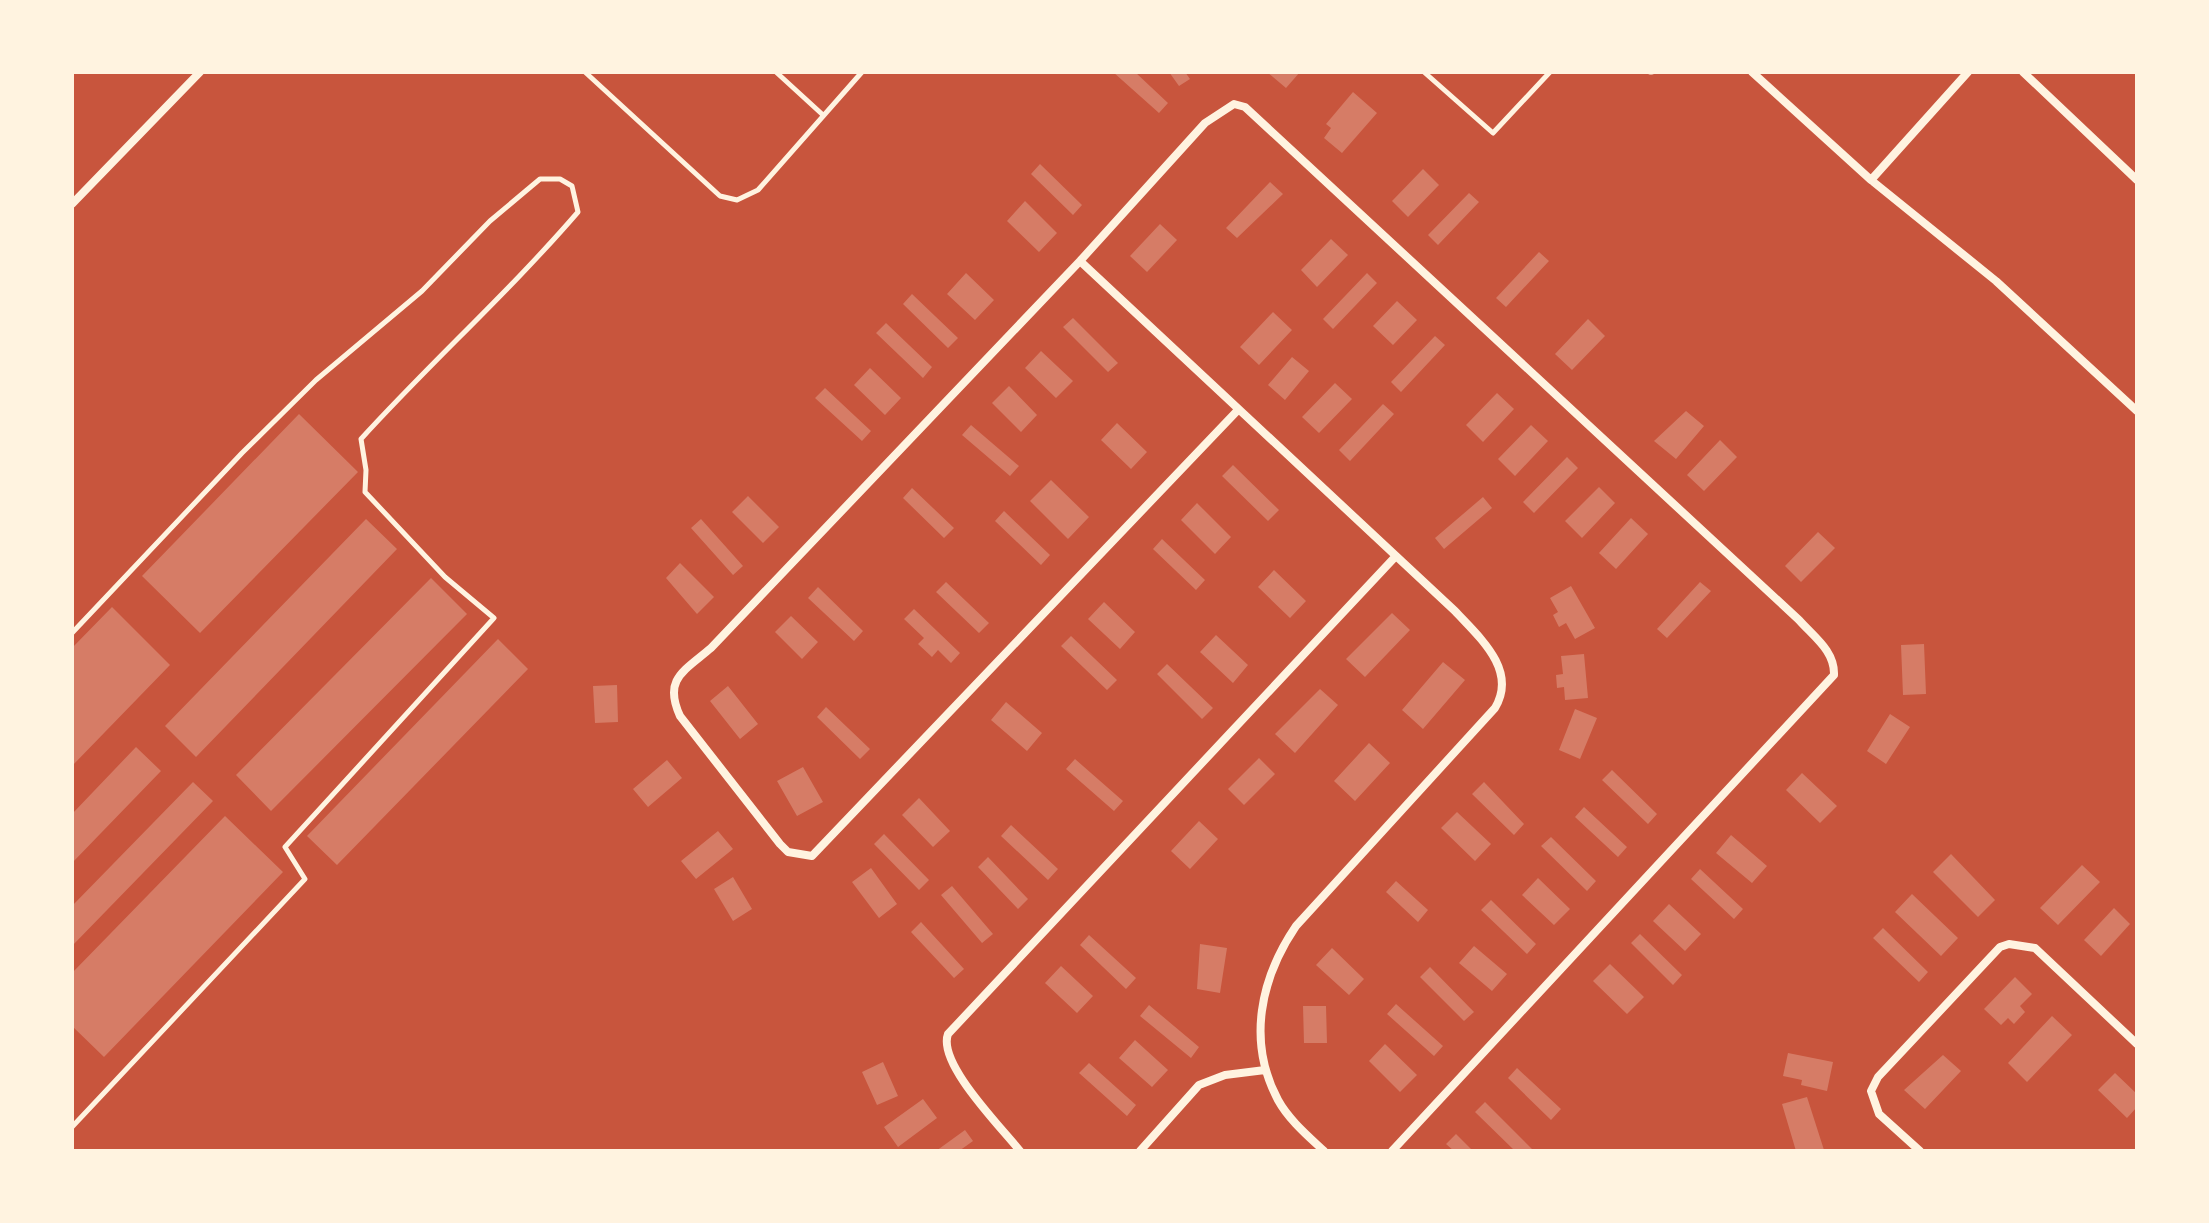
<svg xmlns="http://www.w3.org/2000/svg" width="2209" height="1223" viewBox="0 0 2209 1223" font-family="Lora,serif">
  <rect width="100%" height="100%" fill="#c8553d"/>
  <path fill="#d67c66" d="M1113,72H1135L1168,103L1159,113Z
    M1169,72H1185L1190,79L1179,86Z
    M1267,72H1300L1286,88Z
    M1353,92L1377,113L1342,153L1324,138L1331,128L1326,124Z
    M1040,164L1082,205L1073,215L1031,174Z
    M1423,169L1439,185L1408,217L1392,201Z
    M1270,182L1283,194L1237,238L1226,228Z
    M1469,193L1479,202L1438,245L1428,235Z
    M1025,201L1057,233L1039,252L1007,221Z
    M1160,224L1177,240L1147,272L1130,256Z
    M1331,239L1348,255L1317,287L1301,270Z
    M1539,252L1549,261L1506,307L1496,298Z
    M966,273L994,300L975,320L947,294Z
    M1367,273L1377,283L1333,329L1323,319Z
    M912,294L958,338L948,348L903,304Z
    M1397,301L1417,320L1393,345L1373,326Z
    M1273,312L1292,330L1259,365L1240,347Z
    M1073,318L1118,363L1108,372L1063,327Z
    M1588,319L1605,336L1572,370L1555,354Z
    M886,323L932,367L923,378L876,333Z
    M1435,336L1445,345L1401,392L1391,382Z
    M1041,351L1073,381L1056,398L1025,368Z
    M1292,357L1309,371L1285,400L1268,385Z
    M870,368L901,398L885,415L854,385Z
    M1335,383L1352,399L1319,433L1302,417Z
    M1009,386L1037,415L1021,432L992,403Z
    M825,388L871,431L862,441L815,398Z
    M1497,393L1514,409L1483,442L1466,425Z
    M1383,404L1394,414L1350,461L1339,450Z
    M1686,411L1704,426L1676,459L1654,441Z
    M299,414L358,472L200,633L142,576Z
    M1117,423L1147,452L1131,469L1101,440Z
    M971,425L1019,466L1010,476L962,435Z
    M1531,425L1548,441L1515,476L1498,459Z
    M1720,440L1737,457L1704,491L1687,475Z
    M1567,457L1578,468L1534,513L1523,502Z
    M1233,465L1279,510L1268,521L1222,476Z
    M1051,480L1089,517L1068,539L1030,501Z
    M1599,487L1615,503L1582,538L1565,521Z
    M912,488L954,528L944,538L903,498Z
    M748,496L779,527L763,543L732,512Z
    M1483,497L1492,508L1444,549L1435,538Z
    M1197,503L1231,537L1215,554L1181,520Z
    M1004,511L1050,555L1041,565L995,521Z
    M1631,518L1648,534L1616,569L1599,553Z
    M366,519L397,549L196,757L165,726Z
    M701,519L743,566L733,575L691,528Z
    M1818,532L1835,548L1801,582L1785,566Z
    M1162,539L1205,580L1196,590L1153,549Z
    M680,563L714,597L697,614L666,578Z
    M1274,570L1306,601L1290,618L1258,587Z
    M431,578L467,614L271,811L236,775Z
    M946,582L989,623L979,633L936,592Z
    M1700,582L1711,591L1667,638L1657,629Z
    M1571,586L1595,628L1575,639L1566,623L1559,627L1553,615L1558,612L1550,598Z
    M818,587L863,631L854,641L808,598Z
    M1104,602L1135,632L1120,649L1088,619Z
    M112,607L170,665L72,766V648Z
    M914,609L960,653L951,663L938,650L932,657L918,644L924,638L904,619Z
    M1392,613L1410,630L1365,677L1346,659Z
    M791,616L818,642L802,659L775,632Z
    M1216,635L1248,665L1233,683L1200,652Z
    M1071,636L1117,680L1107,690L1061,646Z
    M498,639L528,669L337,865L307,836Z
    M1924,644L1926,694L1903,695L1901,645Z
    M1584,654L1588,698L1565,700L1564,687L1557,688L1556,675L1563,674L1561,656Z
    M1443,662L1465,680L1423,729L1402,710Z
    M1167,664L1213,708L1202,719L1157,674Z
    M617,685L618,722L595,723L593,686Z
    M728,686L758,724L740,739L710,701Z
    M1320,689L1338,705L1295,753L1275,734Z
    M1006,702L1042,733L1027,751L991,720Z
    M826,707L870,749L860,759L817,717Z
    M1575,709L1597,718L1580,759L1559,750Z
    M1890,714L1910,727L1886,764L1867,751Z
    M1369,743L1390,763L1355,801L1334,781Z
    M136,747L161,771L72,863V814Z
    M1259,758L1275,774L1244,805L1228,789Z
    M1075,759L1123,801L1114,811L1066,769Z
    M667,760L682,778L648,807L633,789Z
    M803,767L823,802L797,816L777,781Z
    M1612,770L1657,814L1648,824L1602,780Z
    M1802,773L1837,806L1820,823L1786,790Z
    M193,782L213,801L72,946V906Z
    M1484,782L1524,824L1514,835L1472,794Z
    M919,798L950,831L933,847L902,815Z
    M1584,807L1627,847L1618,857L1575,817Z
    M1457,812L1491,844L1475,861L1441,828Z
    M225,816L283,872L104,1057L72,1026V973Z
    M1199,821L1218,839L1190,869L1171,851Z
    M1011,825L1058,869L1048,880L1001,836Z
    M718,831L733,849L696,879L681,861Z
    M884,834L929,880L919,890L874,844Z
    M1731,835L1767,866L1752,883L1716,853Z
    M1551,837L1596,881L1587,891L1541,846Z
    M1951,854L1995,900L1978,917L1933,872Z
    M988,857L1028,899L1018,909L978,867Z
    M2082,865L2100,882L2058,925L2040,908Z
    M871,868L897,904L879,918L852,882Z
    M1700,869L1743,909L1734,919L1691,879Z
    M733,877L752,909L733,921L714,889Z
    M1538,878L1570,909L1554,925L1522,895Z
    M1396,881L1428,910L1418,922L1386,892Z
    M952,886L993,934L982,943L941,895Z
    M1912,894L1958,938L1941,956L1895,912Z
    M1491,900L1536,944L1527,954L1481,910Z
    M1669,904L1701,934L1685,951L1653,921Z
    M2114,908L2130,924L2101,956L2084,940Z
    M921,922L964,969L954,978L911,932Z
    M1883,928L1928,972L1919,982L1873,938Z
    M1640,934L1682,975L1673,985L1631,943Z
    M1089,935L1136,978L1126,989L1080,945Z
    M1200,944L1227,948L1220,993L1197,989Z
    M1474,946L1507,974L1492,991L1459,963Z
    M1332,948L1364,979L1349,995L1316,965Z
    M1610,964L1644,997L1627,1014L1593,981Z
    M1061,966L1093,996L1077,1013L1045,983Z
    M1430,967L1474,1012L1464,1021L1420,977Z
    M2015,977L2032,994L2020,1006L2025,1012L2014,1024L2008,1018L2001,1025L1984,1009Z
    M1396,1004L1443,1046L1434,1056L1387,1014Z
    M1149,1005L1199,1047L1191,1058L1140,1016Z
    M1303,1006H1326L1327,1043H1304Z
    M2052,1016L2072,1035L2027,1082L2008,1063Z
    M1135,1040L1168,1070L1152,1087L1119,1058Z
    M1385,1044L1417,1075L1400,1092L1369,1061Z
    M1788,1053L1833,1062L1827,1091L1801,1085L1802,1080L1783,1076Z
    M1943,1055L1961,1071L1925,1109L1904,1090Z
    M883,1062L898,1096L877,1105L862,1072Z
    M1089,1063L1136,1105L1127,1116L1079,1073Z
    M1517,1068L1561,1109L1551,1120L1508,1078Z
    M2115,1073L2137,1094V1107L2127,1118L2098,1090Z
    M1807,1097L1824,1150L1819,1151H1796L1782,1104Z
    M923,1099L937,1118L898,1147L884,1127Z
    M1485,1102L1533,1150L1531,1151H1515L1475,1112Z
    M965,1130L973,1141L959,1151H936Z
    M1456,1134L1473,1151H1454L1446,1144Z"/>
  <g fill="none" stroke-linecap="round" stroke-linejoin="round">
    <path stroke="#fff3e0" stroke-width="5" d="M585,72L720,196L737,200L758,190L862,72
      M776,72L823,115
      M1424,72L1493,133L1550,72
      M1650,72H1652
      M72,633L242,453L316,380L422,291L490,221L540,179H560L572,186L578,212C509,292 432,361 361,439L366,470L365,492L445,577L494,618L285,847L305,879L72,1127"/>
    <path stroke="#fff3e0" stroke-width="8" d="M1752,72L1871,180L1996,281L2137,411
      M2023,72L2137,180
      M1871,180L1968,72
      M72,204L200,72
      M1080,261L1455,611C1479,637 1518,670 1495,708L1296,926C1260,979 1247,1042 1278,1100C1289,1120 1308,1136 1324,1151
      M1237,411L812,856L788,852L780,844L680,716C663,679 684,671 711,648L1080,261L1205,123L1234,104L1245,107L1799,620C1814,637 1835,651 1834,675L1392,1151
      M1020,1151C1001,1127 937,1063 948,1034L1395,557
      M1140,1151L1199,1085L1225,1075L1265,1070
      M1920,1151L1879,1114L1871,1091L1878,1077L2000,947L2009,944L2035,948L2137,1044"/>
  </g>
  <rect width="2209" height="1223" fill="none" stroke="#fff3e0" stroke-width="148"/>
</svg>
